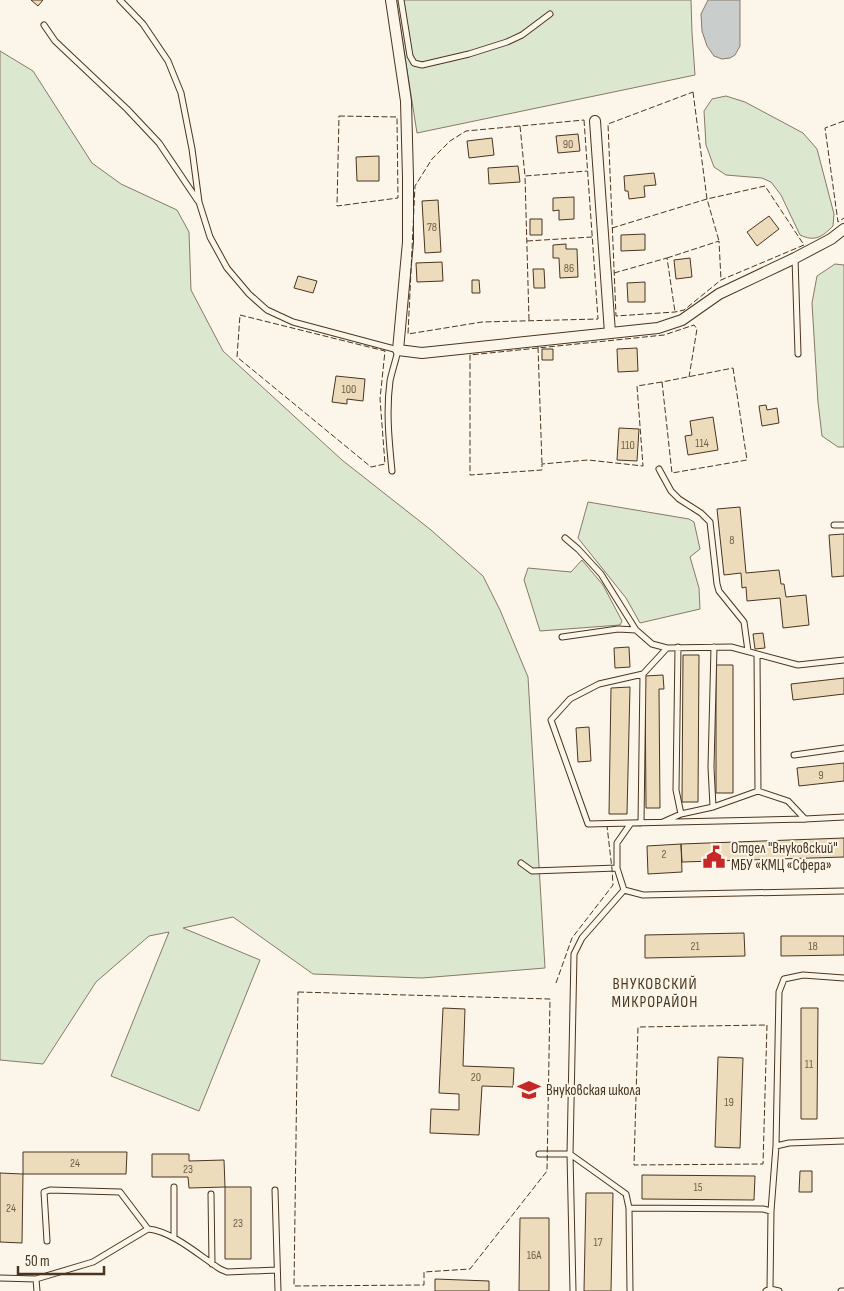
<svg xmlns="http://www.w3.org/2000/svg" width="844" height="1291" viewBox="0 0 844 1291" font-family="'Sofia Sans Condensed',sans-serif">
  <rect width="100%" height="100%" fill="#fbf6e9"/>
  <path fill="#dce7d0" stroke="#887966" d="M396,0H691L692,33L695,75L417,133Z
    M0,51L33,71L92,163L121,184L177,210L189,232L191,290L223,351L342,460L431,530L483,576L500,610L528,677L545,968L422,978L313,974L233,917L183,928L260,960L199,1111L111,1076L169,932L149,936L96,982L43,1064L0,1060Z
    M726,96L745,102L803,133L817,149L834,214L833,226C822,237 815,242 800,235L781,195L771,182L762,178L726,175L714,167L706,145L704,111L712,99Z
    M835,264L844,265V447H838L822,436L818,402L812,303L817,276Z
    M588,502L689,519L694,522L700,549L690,557L699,588L700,609L640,623L626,598L578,538Z
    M582,560L603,585L622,621L620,625L540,631L524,580L528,568L571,572Z"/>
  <path fill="#c9cecd" stroke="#887966" d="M708,0H740V46L735,55L730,58L722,59L714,56L707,46L702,31L701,14Z"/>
  <path fill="#ecdcbc" stroke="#4a3520" d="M31,0H43L38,6Z
    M578,134L580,151L558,153L556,136Z
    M492,138L494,155L469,158L467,141Z
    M379,156V181H357L356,157Z
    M518,166L520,182L489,184L488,168Z
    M654,173L656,185L644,186L645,197L629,199L628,191H625L624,176Z
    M574,197V219L559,220V210L553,211V198Z
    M438,200L441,252L425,253L422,201Z
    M769,216L779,229L757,246L747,232Z
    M530,219H542V235H530Z
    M645,234V250L621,251V235Z
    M566,244V249H577L578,277L560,278L559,258H553V245Z
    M690,258L692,277L676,279L674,260Z
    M442,262L443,281L417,282L416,263Z
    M533,269H544L545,288H534Z
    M298,276L317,281L313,293L294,288Z
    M472,280H479L480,293H472Z
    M645,282V302H628L627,283Z
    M637,348L638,371L618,372L617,349Z
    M542,349H553V360H542Z
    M336,376L365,379L363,401L347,399V404L332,402Z
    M766,405L767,410L777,408L779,423L762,426L759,406Z
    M713,417L718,450L688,455L685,436L692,435L690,421Z
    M619,428L639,429L637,461L617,460Z
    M740,507L746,573L779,570L781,584H784L786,597L806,595L809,625L783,628L780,598L747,601L746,587L742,588L741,573L724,575L717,509Z
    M844,534V576L832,577L829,535Z
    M763,633L765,648L755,649L753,634Z
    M629,647L630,667L615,668L614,648Z
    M683,655H699L698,802H682Z
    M716,665H733V793H716Z
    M663,675L664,689H659L660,808H646L645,676Z
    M844,678V694L793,700L791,684Z
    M630,687L627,814H609L611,688Z
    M589,727L591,761L578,762L576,728Z
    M844,763V781L799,786L797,768Z
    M844,838V857L682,862L681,844Z
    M681,844L682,872L648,874L647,846Z
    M744,933L745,956L645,958V935Z
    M781,936H844V955L781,956Z
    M443,1008L465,1009L463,1066L514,1068L513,1087L482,1086L479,1135L430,1133L431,1109L459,1110V1094L439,1093Z
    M801,1008H818L817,1119H801Z
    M718,1057L743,1058L740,1148L715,1147Z
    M23,1152H127L126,1174H23Z
    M152,1154H189V1161L224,1160L225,1187L189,1188L188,1177H152Z
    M800,1171H812V1192H799Z
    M0,1173L23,1174L22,1243L0,1242Z
    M642,1175L755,1176L754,1200L642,1199Z
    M225,1187H251V1259H225Z
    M586,1193H613L611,1291H584Z
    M520,1218H549V1291H519Z
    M435,1279L489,1281V1291H435Z"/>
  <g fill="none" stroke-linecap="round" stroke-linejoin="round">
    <defs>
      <path id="service" d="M120,0L143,24L168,61L181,93L192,149L199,202L210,237L227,268L249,294L267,310L293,322L398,350C396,360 392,371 390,381C386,411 389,441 392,471
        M401,0L410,56L414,63L422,65L469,54L507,42L522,35L550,14
        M44,25L55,41L127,109L159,143L198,201
        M795,258L798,354
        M659,469L671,491L679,499L701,513L710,522L717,584L719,591L744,622L748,651
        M834,525H844
        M565,538L578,549L601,574L636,630L652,644L667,648
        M562,637L618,629L636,630
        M678,647L676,790L681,814
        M794,755L844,748
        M758,791L788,801L805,819
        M713,807L711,767L714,647
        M663,822L681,814L713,807L758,791L757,654
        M631,823L588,824L551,720L570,699L599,684L643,674L667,648L731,647L798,665L844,660
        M641,823L643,674
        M521,863L532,871L617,868L624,890L643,895L844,891
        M617,868V843L631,823L805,819L844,817
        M776,1146L789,1143L844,1141
        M539,1154H570L626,1194L629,1208L630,1291
        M174,1187V1238
        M275,1190L278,1291
        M211,1194L212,1264
        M629,1208L763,1209L771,1211L770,1289L766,1291
        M771,1211L776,1146L779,992L784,979L803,975L844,978
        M47,1241L44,1192L50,1190L120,1192L148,1229
        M0,1278L36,1279L93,1262L148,1229C172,1231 200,1256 220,1269L227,1272L277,1270
        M36,1279L37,1291
        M770,1289L779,1291
        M573,1291L570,1154L574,954L582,938L624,890
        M841,1291H844"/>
      <path id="minor" d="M391,0L406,101L408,178V242L398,350L422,353L658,328L682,320L719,294L795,258L831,239L844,229
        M595,121L610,333"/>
    </defs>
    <use href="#service" stroke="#4a3520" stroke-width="7"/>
    <use href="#minor" stroke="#4a3520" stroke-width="12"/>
    <use href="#service" stroke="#fbf6e9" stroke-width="5"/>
    <use href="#minor" stroke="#fbf6e9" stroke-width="10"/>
    <path stroke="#4a3520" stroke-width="1" stroke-dasharray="6 2.5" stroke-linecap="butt" d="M693,92L707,199L765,186L804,245L721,280L684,310L675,312L616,316L608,124Z
      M339,116L397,117L398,198L337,206Z
      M584,120L598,319L482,322L408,334L415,186L432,159L450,141L466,131Z
      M844,121L825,128L838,222L844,218
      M520,126L525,176
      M612,228L707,199L719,241
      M527,241L592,237
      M667,258L719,241L721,280
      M614,273L667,258L675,312
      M240,315L385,351L380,399L385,464L371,467L237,357Z
      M529,320L525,176L587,171
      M538,347L542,464
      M733,368L747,460L672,473L662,382Z
      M662,382L637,386L643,466L588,460L542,464V470L470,475V355L664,335L694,325L697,329L689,377
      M556,983L572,938L613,885L612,869L607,826
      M298,992L550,999L547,1171L470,1269L424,1272V1285L294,1286Z
      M767,1025L763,1164L634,1165L638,1027Z"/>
  </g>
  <defs>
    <symbol id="civic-bare" viewBox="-9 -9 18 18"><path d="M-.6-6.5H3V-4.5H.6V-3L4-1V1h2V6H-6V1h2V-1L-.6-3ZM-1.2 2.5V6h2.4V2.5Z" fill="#c62828" stroke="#fbf6e9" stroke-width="2.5" paint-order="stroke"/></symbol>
    <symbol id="school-bare" viewBox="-9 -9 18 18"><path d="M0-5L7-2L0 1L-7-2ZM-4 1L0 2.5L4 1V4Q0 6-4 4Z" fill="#c62828" stroke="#fbf6e9" stroke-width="2.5" paint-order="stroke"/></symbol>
  </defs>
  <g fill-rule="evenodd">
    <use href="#civic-bare" x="698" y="841" width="32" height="32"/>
    <use href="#school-bare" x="513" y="1074" width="32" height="32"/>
  </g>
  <g text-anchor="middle" stroke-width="4" stroke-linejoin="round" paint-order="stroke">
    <g font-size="12" fill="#725f47">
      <text x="568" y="148">90</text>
      <text x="432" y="231">78</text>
      <text x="569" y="272">86</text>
      <text x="349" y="393">100</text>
      <text x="702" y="447">114</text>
      <text x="628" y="449">110</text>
      <text x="732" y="544">8</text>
      <text x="821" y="779">9</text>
      <text x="664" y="858">2</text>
      <text x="695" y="950">21</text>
      <text x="813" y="950">18</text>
      <text x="809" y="1068">11</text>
      <text x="476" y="1081">20</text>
      <text x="729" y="1106">19</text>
      <text x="75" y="1167">24</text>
      <text x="188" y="1173">23</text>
      <text x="698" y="1191">15</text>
      <text x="11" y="1212">24</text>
      <text x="238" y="1227">23</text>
      <text x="598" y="1246">17</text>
      <text x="534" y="1259">16А</text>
    </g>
    <g font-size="15" fill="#4a3520" stroke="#fbf6e9" text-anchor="start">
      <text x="731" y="853">Отдел "Внуковский"<tspan x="731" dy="17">МБУ «КМЦ «Сфера»</tspan></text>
      <text x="546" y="1095">Внуковская школа</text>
    </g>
    <g font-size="16" letter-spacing="1" fill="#4a3520" stroke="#fbf6e9">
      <text x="655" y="989">ВНУКОВСКИЙ<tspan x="655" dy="18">МИКРОРАЙОН</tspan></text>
    </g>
  </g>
  <path d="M18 1266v8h86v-8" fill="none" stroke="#4a3520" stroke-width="2.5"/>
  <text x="25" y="1266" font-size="15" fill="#4a3520" stroke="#fbf6e9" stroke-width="4" paint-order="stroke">50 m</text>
</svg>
